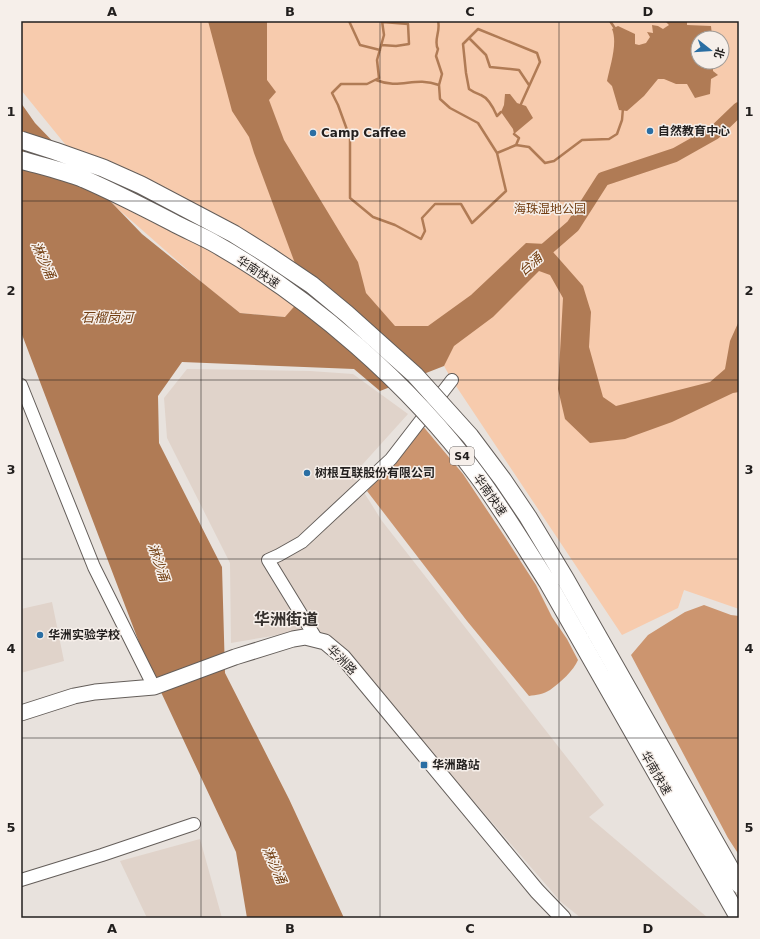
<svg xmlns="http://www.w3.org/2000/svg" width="760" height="939" viewBox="0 0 760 939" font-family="'DejaVu Sans','Noto Sans SC',sans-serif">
  <rect width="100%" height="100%" fill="#e8e2dd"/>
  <path fill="#e0d3ca" d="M187,369L310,371L353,374L408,414L353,475L382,521L604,805L589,817L708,918H581L561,902L343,650L302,631L231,643L230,563L167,438L164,398Z
    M52,602L64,661L21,673V609Z
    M200,839L222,918H147L120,861Z"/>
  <path fill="#f7cbad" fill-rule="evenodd" d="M21,21H739V609L684,590L678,608L622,635L452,380L444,366L411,336L285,317L240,313L206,286L117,208L21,90ZM698,38H722V62H698Z"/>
  <path fill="#cc956f" d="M422,425L463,474L505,537L536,585L552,617L567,639L578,660C574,670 560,683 550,690C544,694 536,695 529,696L467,621L367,491L389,468Z
    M704,605L731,615L739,616V855L728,838L631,655L648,635L685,612Z"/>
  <path fill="#b07b55" d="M208,21H267V80L276,92L269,100L284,140L358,262L366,293L395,326H428L471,295L526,243L546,244L583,286L591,312L589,347L603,397L616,406L710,382L725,369L730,341L739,321V392L733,393L672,422L625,439L590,443L565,419L558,389L563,298L550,275L539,271L493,317L454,346L444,366L380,391L354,369L182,362L158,396L159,443L222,567L225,673L289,799L344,918H247L236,852L145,658L21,332V103L35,123L142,234L240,313L285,317L306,293L254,153L249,137L232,111Z
    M667,21H687V25L711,26L712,36H720V38H698V62H713V71L718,75L711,79L710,94L695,98L687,84H676L664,79H658L644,96L627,111L619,110L612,86L607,81C610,66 618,43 612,29L618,26L635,34V44L639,45L646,43L650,37L647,32L653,33L652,25L658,26L663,29L669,25L666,22Z
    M505,94H510L517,103L526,106L533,118L514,134L513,129L501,112L504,105Z"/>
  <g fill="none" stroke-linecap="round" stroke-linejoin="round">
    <path stroke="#b07b55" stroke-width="2.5" d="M349,21L360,45L380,50
      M382,21L384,35L377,60L379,78L367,84H341L332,93L338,105L350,138V198L373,217L395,225L421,239L425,231L422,218L435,204H461L472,223L506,191L497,153L478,123L450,108L440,99L439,85L442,74L436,56L438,49C433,41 441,31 438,21
      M610,21L616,30
      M469,38L486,55L490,67L519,70L529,85
      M381,45L396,46L409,44L408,24L383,22
      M376,80C400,90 414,76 439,85
      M501,112L497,116C494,109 488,98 481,95C476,93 473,92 469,89L466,73L463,44L478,29L537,53L540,62L521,104
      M514,134L519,138L516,145
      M497,153L516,145L529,147L545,163L554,161L582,140L609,139L617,134L622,120L623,108"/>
    <path stroke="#b07b55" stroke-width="14" d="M535,259L573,226L603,179L675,155L714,133L739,109"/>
    <defs>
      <path id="minor" d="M21,385L94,567L154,687
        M317,640L268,560L279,555L302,542L391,459L452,380
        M21,880L102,855L194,824"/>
      <path id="major" d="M21,713L74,696L95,692L154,687L235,657L293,639L305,637L325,642L343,657L537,891L563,918"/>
    </defs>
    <use href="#minor" stroke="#645e5a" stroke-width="14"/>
    <use href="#major" stroke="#645e5a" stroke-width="17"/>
    <use href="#minor" stroke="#fff" stroke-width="12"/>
    <use href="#major" stroke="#fff" stroke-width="15"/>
    <defs>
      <path id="highway-bridge" d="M21,140L55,151L103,168L141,185L234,234L269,256L312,285L347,314L415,375L470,436L503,480L528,517L566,580L739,884
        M21,160C42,166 64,171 84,179C114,192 143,207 172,222C185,229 199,235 212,242C310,297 411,385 477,475C503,510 525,547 548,583L739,918"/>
    </defs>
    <use href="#highway-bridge" stroke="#645e5a" stroke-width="19" stroke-linecap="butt"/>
    <use href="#highway-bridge" stroke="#fff" stroke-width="17"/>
  </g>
  <path fill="none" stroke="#221f1e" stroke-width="1" stroke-opacity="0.55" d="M201,21V918M380,21V918M559,21V918M21,201H739M21,380H739M21,559H739M21,738H739"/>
  <g fill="#2a6ea3" stroke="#f6efea" stroke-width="1.5">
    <circle cx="650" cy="131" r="4"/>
    <circle cx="313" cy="133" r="4"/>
    <circle cx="307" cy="473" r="4"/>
    <circle cx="40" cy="635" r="4"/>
    <rect x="420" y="761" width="8" height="8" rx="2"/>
  </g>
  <g text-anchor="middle" stroke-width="3" stroke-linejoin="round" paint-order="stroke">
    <rect fill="#f6efea" stroke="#625d5b" stroke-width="1" x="450" y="447" width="24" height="18" rx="3"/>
    <g font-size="11" font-weight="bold" fill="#221f1e">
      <text x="462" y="460">S4</text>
    </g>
    <g font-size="12" font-weight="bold" fill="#221f1e" stroke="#f6efea" text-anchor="start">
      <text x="658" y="135">自然教育中心</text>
      <text x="321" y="137">Camp Caffee</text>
      <text x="315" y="477">树根互联股份有限公司</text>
      <text x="48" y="639">华洲实验学校</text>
      <text x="432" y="769">华洲路站</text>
    </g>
    <g font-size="12" fill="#723d11" stroke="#f6efea">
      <text x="550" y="213">海珠湿地公园</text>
    </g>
    <g font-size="12" fill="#221f1e" stroke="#f6efea">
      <text transform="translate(258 272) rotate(33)" y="4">华南快速</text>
      <text transform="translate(490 495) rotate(55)" y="4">华南快速</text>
      <text transform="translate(342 660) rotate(46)" y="4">华洲路</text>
      <text transform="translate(656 773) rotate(60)" y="4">华南快速</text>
    </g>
    <g font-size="13" font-style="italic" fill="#713d10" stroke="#f6efea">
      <text transform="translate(44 260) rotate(66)" y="5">淋沙涌</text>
      <text transform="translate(530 264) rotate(-41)" y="5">台涌</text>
      <text x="107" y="322">石榴岗河</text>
      <text transform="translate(159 562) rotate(71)" y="5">淋沙涌</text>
      <text transform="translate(275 865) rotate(66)" y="5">淋沙涌</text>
    </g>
    <g font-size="16" font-weight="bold" fill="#35302d" stroke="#f6efea">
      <text x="286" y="625">华洲街道</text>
    </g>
  </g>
  <rect width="760" height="939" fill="none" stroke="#f6efea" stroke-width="44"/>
  <g transform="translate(710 50) rotate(107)"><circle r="19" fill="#f6efea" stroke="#a19c98"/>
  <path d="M0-3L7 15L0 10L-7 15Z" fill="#2a6ea3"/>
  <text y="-6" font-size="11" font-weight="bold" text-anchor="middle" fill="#221f1e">北</text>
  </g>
  <rect x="22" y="22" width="716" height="895" fill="none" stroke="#221f1e" stroke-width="1.5"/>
  <g font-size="13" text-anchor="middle" font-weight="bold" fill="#221f1e">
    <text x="112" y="16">A</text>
    <text x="290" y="16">B</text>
    <text x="470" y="16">C</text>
    <text x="648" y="16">D</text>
    <text x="11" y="116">1</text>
    <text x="749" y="116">1</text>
    <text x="11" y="295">2</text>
    <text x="749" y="295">2</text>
    <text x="11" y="474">3</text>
    <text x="749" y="474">3</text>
    <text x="11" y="653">4</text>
    <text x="749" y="653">4</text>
    <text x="11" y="832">5</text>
    <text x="749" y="832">5</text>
    <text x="112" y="933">A</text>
    <text x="290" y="933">B</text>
    <text x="470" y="933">C</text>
    <text x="648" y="933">D</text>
  </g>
</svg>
